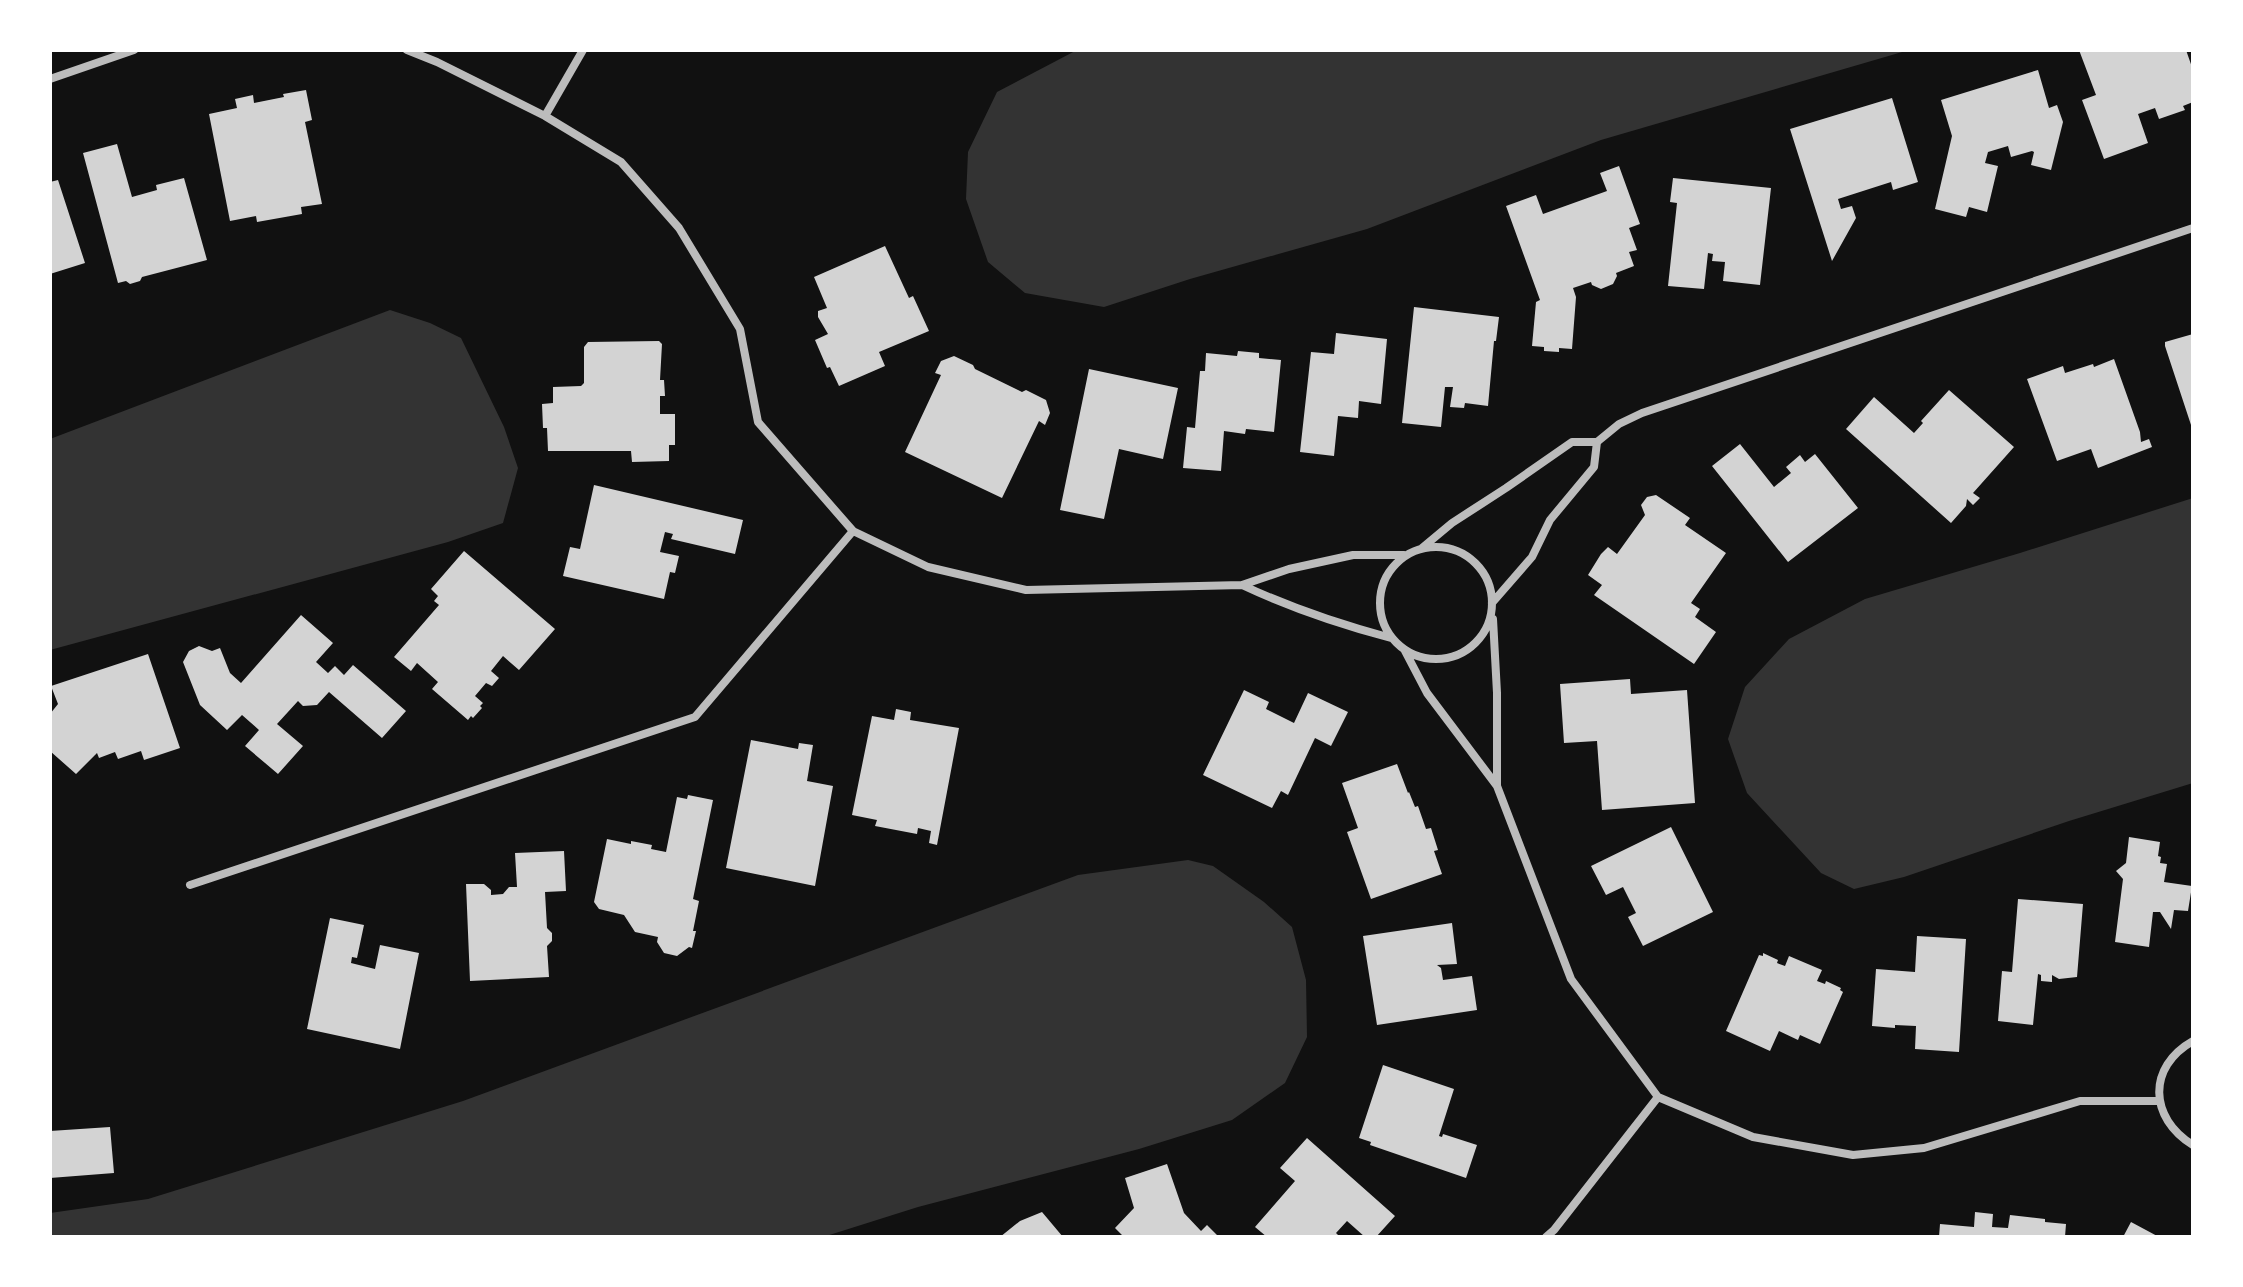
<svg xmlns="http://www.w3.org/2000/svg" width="2243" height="1287" viewBox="0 0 2243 1287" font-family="Barlow,sans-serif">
  <rect width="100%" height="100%" fill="#111"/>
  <path fill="#333" d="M1077,50H1909L1601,140L1367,229L1190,279L1104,307L1025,293L988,262L966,199L968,152L997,92Z
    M390,310L430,323L461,338L504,427L518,468L503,523L448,542L50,650V439Z
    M2193,498V783L2069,821L1904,877L1854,889L1821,873L1747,793L1728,739L1745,687L1789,639L1865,599L2020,553Z
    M1188,860L1213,866L1264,902L1292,927L1306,980L1307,1037L1285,1083L1232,1120L1139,1149L918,1207L823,1237H50V1213L148,1199L463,1101L1078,875Z"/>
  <path fill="#d3d3d3" d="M2079,50H2186L2193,70V102L2183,106L2185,110L2159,119L2155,108L2138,114L2148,143L2104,159L2082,100L2096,95Z
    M2038,70L2049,108L2057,105L2063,122L2051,170L2031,165L2034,152L2032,151L2011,157L2008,146L1988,152L1985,163L1998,166L1987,212L1969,207L1966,217L1935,209L1952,136L1941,100Z
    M306,90L312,120L305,122L322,204L301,207L302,214L257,222L256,216L230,221L209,114L237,108L235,99L253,95L254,103L284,97L283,94Z
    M1892,98L1918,182L1893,190L1891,182L1838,199L1841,209L1852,206L1856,218L1832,261L1790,129Z
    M117,144L132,197L157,190L156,185L184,178L207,260L142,277L140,281L130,284L126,281L118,283L83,153Z
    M1619,166L1640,224L1629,228L1637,250L1629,252L1634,266L1616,273L1617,276L1613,284L1601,289L1592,285L1591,282L1573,288L1576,297L1572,349L1559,348V352L1544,351V347L1532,346L1536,302L1540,300L1506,206L1536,195L1543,214L1607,191L1600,173Z
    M1673,178L1771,188L1760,285L1723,281L1725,262L1712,261L1713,254L1708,253L1704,289L1668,286L1677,203L1670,202Z
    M58,180L85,263L50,274V182Z
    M885,246L909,298L913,296L929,331L879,352L885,366L839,386L830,367L827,368L815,340L828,334L818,317V311L827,308L814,277Z
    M1414,307L1499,317L1496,341H1494L1488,406L1465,403L1464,408L1450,407L1453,387H1445L1441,427L1402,423Z
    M1336,333L1387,339L1381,404L1359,401L1358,418L1338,416L1334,456L1300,452L1311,352L1334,354Z
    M2193,334V428H2192L2165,346V342Z
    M659,341L662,344L660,380H664L665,396H660V414H675V445H669V461L632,462L631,451H548L547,428H543L542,404L553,403V387L581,386L584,383V347L588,342Z
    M1238,351L1259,353V358L1281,360L1274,432L1246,429L1245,434L1224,431L1221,471L1183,468L1187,427L1195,428L1200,371H1205L1206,353L1237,356Z
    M954,356L973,365L975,369L1022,392L1026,390L1046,400L1050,413L1045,425L1039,421L1002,498L905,452L941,375L935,373L941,361Z
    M2114,359L2140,432L2141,442L2149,439L2152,447L2098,468L2091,449L2057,461L2027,379L2063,366L2065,373L2093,364L2094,367Z
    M1089,369L1178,388L1163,459L1119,449L1104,519L1060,510Z
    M1949,390L2014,447L1973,493L1980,498L1973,505L1967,499L1966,506L1951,523L1846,429L1874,397L1914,433L1923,423L1921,421Z
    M1740,444L1774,487L1791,473L1786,467L1800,455L1805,462L1815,454L1858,508L1788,562L1712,466Z
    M594,485L743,520L735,554L671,539L673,534L665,532L660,552L679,556L675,573L670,572L664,599L563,576L570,547L580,549Z
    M1656,495L1690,518L1685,525L1726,553L1691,603L1700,609L1695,617L1716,632L1694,664L1594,595L1602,585L1588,575L1601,554L1608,547L1617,554L1645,515L1641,505L1647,497Z
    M464,551L555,629L519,670L503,656L491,671L499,678L492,686L486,683L475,696L483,703L480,706L482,708L473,718L471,716L468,720L432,689L438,682L417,663L411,671L394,657L439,605L434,601L438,596L431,589Z
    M301,615L333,643L316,662L328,673L335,666L344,675L353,665L406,711L382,738L329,692L317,705L303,706L298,701L277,724L303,746L278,774L245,746L259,730L242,715L227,730L200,705L183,662L189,651L199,646L212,651L220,648L230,673L241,683Z
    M148,654L180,748L144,760L141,751L118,759L115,752L99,758L97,753L76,774L50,751V714L58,704L51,686Z
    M1630,679L1631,694L1687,690L1695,803L1602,810L1597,741L1564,743L1560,684Z
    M1244,690L1269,702L1266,709L1294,723L1308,693L1348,712L1331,746L1315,738L1288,795L1281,791L1272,808L1203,775Z
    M896,709L911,712L910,720L959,728L937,845L929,843L931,831L918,828L917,834L875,826L877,820L852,815L872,716L894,720Z
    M751,740L798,749L799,743L813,745L807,781L833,786L815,886L726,868Z
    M1397,764L1408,793L1409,792L1415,807L1418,806L1426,829L1431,828L1438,850L1434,851L1442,874L1371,899L1347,832L1358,828L1342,783Z
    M688,795L713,800L693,899L699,901L693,931H696L692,948L689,947L677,956L664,953L657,942L658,937L635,932L624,915L599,909L594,902L607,839L631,844V841L652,845L651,849L666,852L677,797L687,799Z
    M1671,827L1713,912L1643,946L1628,917L1636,913L1623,887L1606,895L1591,866Z
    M2129,837L2160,842L2158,856L2161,857L2160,863L2167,864L2164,882L2192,886L2188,911L2174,910L2171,929L2160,912H2153L2149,947L2115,942L2123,879L2116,871L2126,863Z
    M564,851L566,891L545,892L547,928L552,933V941L547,946L549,977L470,981L466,884H484L491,890V895L503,894L509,887H517L515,853Z
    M2018,899L2083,904L2077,977L2059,979L2052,975V982L2041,981V975L2038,974L2033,1025L1998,1021L2002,971L2012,972Z
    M330,918L364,925L357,958L352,957L351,963L375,969L380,945L419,953L400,1049L307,1029Z
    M1452,923L1457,964L1437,965L1441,968L1443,980L1472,976L1477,1010L1377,1025L1363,936Z
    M1917,936L1966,939L1959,1052L1915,1049L1916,1026L1895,1025V1028L1872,1026L1876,969L1915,972Z
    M1763,953L1778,960L1777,963L1785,966L1789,956L1822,970L1817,981L1825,984L1826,981L1841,988L1840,990L1843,992L1820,1044L1800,1035L1798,1040L1779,1031L1770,1051L1726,1031L1759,955L1763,956Z
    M1383,1065L1454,1089L1439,1136L1442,1137L1443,1134L1477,1145L1466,1178L1370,1145L1371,1142L1359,1138Z
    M110,1127L114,1173L50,1178V1131Z
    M1307,1138L1395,1216L1376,1237H1365L1347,1221L1336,1233L1340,1237H1267L1255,1227L1295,1181L1280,1168Z
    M1167,1164L1184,1213L1201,1231L1207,1225L1219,1237H1124L1115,1228L1134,1208L1125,1178Z
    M1042,1212L1063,1237H1000L1020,1221Z
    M1975,1212L1993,1214L1992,1227L2008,1228L2010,1215L2045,1219V1222L2066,1224L2065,1237H1939L1940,1224L1974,1227Z
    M2131,1222L2159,1237H2123Z"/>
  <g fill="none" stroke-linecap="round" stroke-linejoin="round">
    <path stroke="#bcbcbc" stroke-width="8" d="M407,50L437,62L545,116L621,162L679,228L740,329L758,422L853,531L928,567L1026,590L1242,585
      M50,79L134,50
      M545,116L583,50
      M1597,442L1619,424L1642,413L2193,228
      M1380 603a56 56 0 1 1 112 0a56 56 0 1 1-112 0Z
      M1422,548L1452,523L1506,488L1572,442H1597L1594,467L1550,520L1532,557L1492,603
      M1391,638C1338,624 1291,608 1242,585L1289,569L1353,555H1404
      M1405,651L1427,693L1497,786V693L1493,619
      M1497,786L1571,979L1658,1097L1753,1137L1853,1155L1924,1148L2080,1101H2159
      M190,885L695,717L853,531
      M2193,1041C2147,1067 2149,1118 2193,1145
      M1546,1237L1554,1230L1658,1097"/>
  </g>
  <rect width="2243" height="1287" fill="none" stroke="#ffffff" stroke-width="104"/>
</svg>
